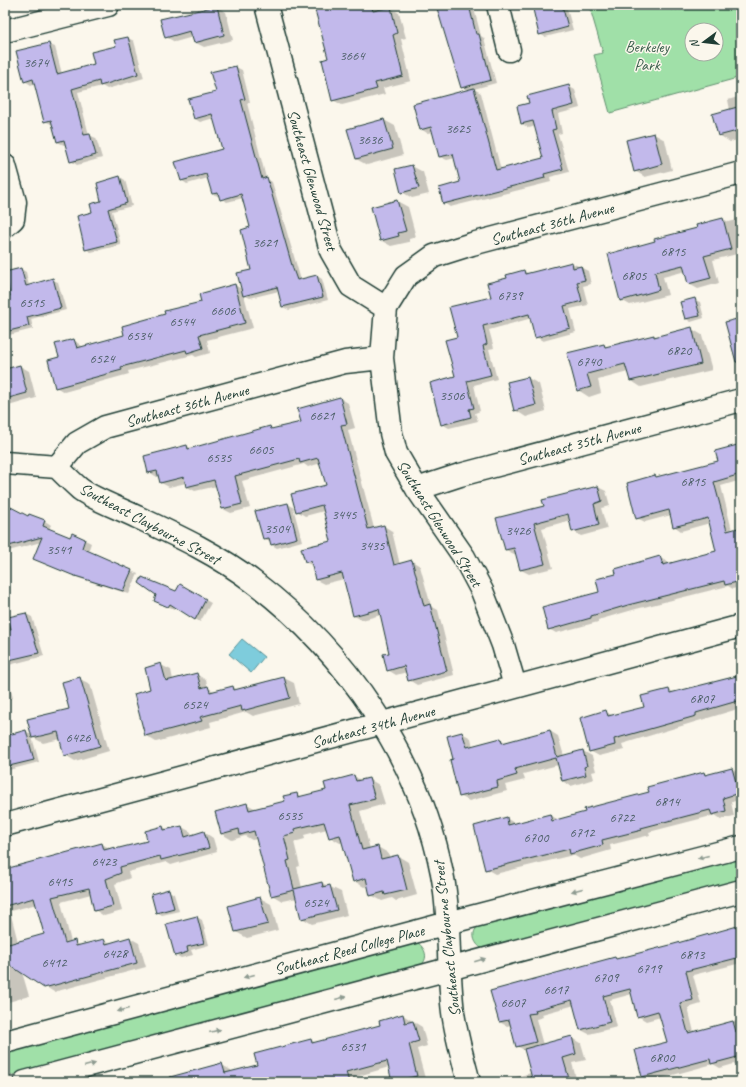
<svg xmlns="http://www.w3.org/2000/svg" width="746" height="1087" viewBox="0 0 746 1087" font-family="Caveat,sans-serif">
  <rect width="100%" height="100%" fill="#fbf7ec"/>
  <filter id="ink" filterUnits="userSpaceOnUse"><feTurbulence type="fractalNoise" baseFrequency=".025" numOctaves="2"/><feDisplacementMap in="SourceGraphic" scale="8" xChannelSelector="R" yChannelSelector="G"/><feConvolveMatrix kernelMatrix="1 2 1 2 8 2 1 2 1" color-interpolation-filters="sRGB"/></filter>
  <g filter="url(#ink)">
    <path fill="#a0e0a8" stroke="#608e6e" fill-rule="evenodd" d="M589,5H741V77L610,113L594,55L603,53ZM692,30H716V54H692Z
      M741,854V880L487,949L481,948C473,942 470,931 481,924Z
      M412,943H418C427,950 429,961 418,967L5,1077V1051Z"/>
    <path fill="#7eccdc" stroke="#589399" d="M242,639L264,657L251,673L229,654Z"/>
    <path fill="#0003" fill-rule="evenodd" d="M317,5H378L380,11L390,8L399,13L406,38L401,39L411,81L383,88L385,94L342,105L333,100L329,59Z
      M437,5H473L481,36L484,38L496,83L474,89L481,93L501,170L544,158L536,126L529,128L522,124L518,107L530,104L568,86L575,90L580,108L558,114L562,133L558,134L569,172L550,177L551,182L450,207L444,203L461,183L455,158L447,160L440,157L434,132L427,133L421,129L468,91L462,87Z
      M533,5H566L573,30L545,37L540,34Z
      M217,7L226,12L233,40L204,47L194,42L193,37L175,42L166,37Z
      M128,38L134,41L144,78L107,89L102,86L78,92L89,135L96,138L102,158L77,165L71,161L66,145H64L57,142L53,125L45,121L35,83L31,85L25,81L48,44L55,47L62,74L95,65Z
      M236,67L242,70L250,102L247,103L266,178L272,182L301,280L317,276L322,279L328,300L289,310L283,307L279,291L250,298L244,295L253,328L207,340L210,353L196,357L193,355L128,371L129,374L64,392L56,387L60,358L74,340L83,347L125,336L166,315L202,303L235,285L243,290L252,270L251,228L243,198L227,202L220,197L213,194L208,178L187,184L181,180L223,150L214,118L200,122L195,119Z
      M741,96V139L730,142L719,135L730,110L728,100Z
      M384,120L395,126L403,155L367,165L356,159L349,129Z
      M654,134L665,140L672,170L645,177L635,171Z
      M412,166L423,172L429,194L412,198L402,192Z
      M120,177L125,180L132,206L112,211L121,245L91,252L86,249L93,212Z
      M397,201L408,207L416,237L409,239V242L391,246L380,240Z
      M723,219L729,222L741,219V253L713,260L719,283L698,289L689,284L686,271L663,277L668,295L630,305L621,300L698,229Z
      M572,263L588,271L591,284L583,286L588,305L570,309L576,332L543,341L536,337L532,318L489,330L494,348L489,349L497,379L474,385L480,411L475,413L478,421L449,428L442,424L456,377L458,337L508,278L524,271L529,274Z
      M21,269L26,272L29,286L53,280L58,282L66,310L31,319L33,329L9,335L5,333V298L11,296L5,273Z
      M695,300L700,302L704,318L691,322L686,319Z
      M741,312V355L737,313Z
      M692,329L702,335L712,370L641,387L630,380L628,372L598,380L601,393L589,397L578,390L568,354L604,345L609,348L653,336L657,338Z
      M20,366L29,371L36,398L5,407V370Z
      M528,378L539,384L546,411L526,417L515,410Z
      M340,398L348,403L355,428L348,430L374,528L384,526L392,531L400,565L412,561L420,566L431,606L438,610L454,675L417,685L409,680L407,672L396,675L388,670L391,653L381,615L362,620L354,616L344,579L324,584L316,580L313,566L305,562L332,541L324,511L305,516L297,511L327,486L321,463L308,467L304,464L242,481L250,508L231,513L223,509L217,486L195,491L187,487L186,483L169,487L161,483L159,476L157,477L149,472L187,446L192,449L270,427L275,430L302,423Z
      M741,445V480L721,486L732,530L738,529L741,530V586L733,589L728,586L636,609L598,620V622L556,633L549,629L601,593L617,575L660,558L668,562V564L717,552L710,523L681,531L674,526L671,515L645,522L637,518L655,476L658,478L719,462Z
      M598,487L606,491L610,506L601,508L607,529L581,536L573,531L571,520L542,528L553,568L529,574L521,570L516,554H514L506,550L545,506Z
      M288,504L293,507L302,541L277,548L272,545L271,541L264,539Z
      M5,506L29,517V515L45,521L51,525L49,529L71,538L85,540L91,543L88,552L138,574L129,594L79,578L40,562L41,542L5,552Z
      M180,586L211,603L200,622L175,606L174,609L160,603L158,594L177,592Z
      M26,614L32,617L44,656L5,666V619Z
      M161,665L171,670L173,680L196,674L206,680L208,688L216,692L233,687L238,690L284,678L294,683L299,704L253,716L246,712L210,722L211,727L156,742L146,736L152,690Z
      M5,667L13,698L5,700Z
      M741,676V708L622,744L624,750L599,756L590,751L606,712L614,716L645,708L669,690L675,693Z
      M80,679L90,684L109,751L75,761L65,755L61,739L43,743L32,737L39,762L5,771V737L26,731L32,735L70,709Z
      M550,731L558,736L564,756L583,751L592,756L596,771L592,772L594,779L571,786L562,781L558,765L523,774L525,780L505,785L507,791L469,801L460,796L454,760L462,733L471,738L473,747L501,739L506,743Z
      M732,769L741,774V800L731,802L734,816L721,819L715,815L649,832L650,835L610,845L611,850L580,859L573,855L495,874L486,869L506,818L516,824L550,815L559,820L650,793L704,773L708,775Z
      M354,776L362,781L369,779L379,785L385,804L360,811L370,849L378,847L388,853L390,858L398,856L408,862L417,895L396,901L392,898L382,901L371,895L369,886L364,887L354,881L344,842L340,843L330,837L327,829L304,835L305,839L294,842L300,866L297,867L302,888L322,883L341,892L347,915L312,924L302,918L297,898L282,901L272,895L257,839L252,840L245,836L232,840L222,834L247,804L256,809L286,801L297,794L302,797L327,790Z
      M163,827L169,830L182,827L191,832L192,836L204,832L213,838L217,852L171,865L166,862L128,872L130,878L115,884L122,911L104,916L95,910L91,894L61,902L71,942H74L82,946L104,940L111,943L130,938L139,943L146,967L54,992L22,972L29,996L5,1003V870L102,844L111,849L117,850L149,842ZM37,904L45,935L18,942L10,911Z
      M169,891L174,894L179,911L162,915L157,912Z
      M260,898L271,904L278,930L247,938L236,932L229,906Z
      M197,917L202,920L209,945L191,950L193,955L181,958L175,955Z
      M741,926V963L693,975L701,1004L688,1008L694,1032L741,1020V1062L720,1068L713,1064L651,1081L643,1076L668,1042L661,1017L646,1021L638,1016L632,994L610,1000L617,1027L589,1034L581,1030L575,1005L542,1014L543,1017L536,1019L543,1045L571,1037L581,1043L586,1060L572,1063L577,1082H513L512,1078L531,1073L526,1051L517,1046L511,1025L507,1026L499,1022L615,958L618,960Z
      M403,1015L422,1027L427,1046L417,1049L426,1082H394L389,1067L355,1077L356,1082H160L222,1065L231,1070L232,1073L258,1066L311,1040L316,1043L381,1025Z"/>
    <path fill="#c2b9eb" stroke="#1f3d34" d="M332,5H371L373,11L391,7L397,33L393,35L403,76L375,83L377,89L332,101L322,60L328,58L315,10Z
      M436,5H469L476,34H479L491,80L461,88Z
      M532,5H562L568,27L539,35Z
      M217,6L224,35L194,43L190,31L165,38L160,19Z
      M128,37L138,74L100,86L99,81L72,89L84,135L90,134L96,155L70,162L64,140L57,142L51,120L44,122L33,79L24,82L16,51L49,43L57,74L94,64L91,52L116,46L114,40Z
      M236,66L245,99L241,100L262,179L267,177L293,269L297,280L317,275L323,297L282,307L277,287L243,296L237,273L251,270L241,230L250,227L241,194L220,200L218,193L212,194L206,174L181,181L175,162L222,149L212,114L194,119L188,99L216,92L210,72Z
      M569,85L574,105L552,111L556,129L552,130L563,169L544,174L545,178L443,204L439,188L460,182L453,154L439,157L431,127L420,130L413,104L474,88L496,170L543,158L533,121L521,124L517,106L529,103L527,96Z
      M741,106V130L718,136L712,114Z
      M384,119L393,149L356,159L347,129Z
      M654,133L662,164L634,172L626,140Z
      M412,165L419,188L401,193L395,169Z
      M120,176L127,203L108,209L117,242L85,250L77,216L92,212L90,204L101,201L97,183Z
      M397,200L406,231L398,233L399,236L380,241L371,207Z
      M723,218L731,249L704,256L711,278L688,284L683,265L655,272L659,290L620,301L608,254L655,241L654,239L697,228L696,225Z
      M572,262L573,268L581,266L585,280L577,282L582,301L564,306L570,328L535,338L529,314L483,326L487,344L483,346L491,375L467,381L474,408L469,409L471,417L441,425L430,383L455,376L445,340L457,337L449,307L491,297L487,283L507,278L506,275L524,270L525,274Z
      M21,268L26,286L53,278L61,308L27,317L29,326L5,332V297L10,296L5,272Z
      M235,284L245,323L199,335L203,348L187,353L186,350L121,367L122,370L55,388L48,360L59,357L55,344L74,339L77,348L124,335L122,326L165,314L164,311L201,302L199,294Z
      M695,298L700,316L685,319L680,302Z
      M741,318V362H736L725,322Z
      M692,327L701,364L630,381L625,364L587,374L591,387L577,391L567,353L604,344L605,347L654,335V337Z
      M20,365L27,393L5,399V369Z
      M528,377L536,405L514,411L507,382Z
      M340,397L347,424L341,425L368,529L384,525L394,565L412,560L424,606L430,604L447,671L408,681L404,666L387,671L383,654L389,653L379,609L353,616L342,573L315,580L311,561L305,562L301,548L331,541L322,505L296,512L291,494L326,485L318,458L300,463L299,459L235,476L242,504L222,509L214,480L186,487L184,477L160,483L157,471L148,473L144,456L187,445L188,449L270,426L271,429L301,422L297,409Z
      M741,444V474L714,482L727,531L738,528L741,538V581L725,585L724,581L628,605L591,616V618L548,630L542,607L599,592L596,579L616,574L615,569L660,556L663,565L716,551L708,518L673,527L669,510L636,519L627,483L655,475L656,477L718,461L715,451Z
      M598,486L602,501L594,504L599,525L572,532L568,514L534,523L545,564L520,570L514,548L505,550L496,518L544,506L542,500Z
      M288,503L297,538L271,545L269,538L263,539L255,511Z
      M5,504L28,516L29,514L45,520L43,526L70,537L72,533L85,539L82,548L132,570L123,591L72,575L33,559L42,537L5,547Z
      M142,577L176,591L180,584L206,599L195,620L170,604L168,607L154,601L156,595L139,583Z
      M26,613L39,653L5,661V630L11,629L8,617Z
      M161,663L166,681L197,673L201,688L208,686L210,692L233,686L234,690L284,677L290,698L242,711L241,706L200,717L202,721L145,736L134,694L150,689L145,668Z
      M741,675V700L696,713V716L614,739L615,745L589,752L580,718L606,710L608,716L644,707L641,696L669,689L670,693Z
      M80,677L100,746L64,756L58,732L32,738L27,719L69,709L62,682Z
      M26,730L34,760L5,767V736Z
      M550,730L557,757L583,750L587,766L584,767L586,775L562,781L556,758L515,769L517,775L497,781L498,787L459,797L450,760L453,759L447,736L462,732L467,747L501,738L502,743Z
      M732,768L739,793L723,798L726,811L712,815L710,810L641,828L642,830L602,840L603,845L570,854L569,849L485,870L474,826L507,817L508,825L550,814L552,821L585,812L584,809L649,792L647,787L704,772L705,775Z
      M354,775L356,781L369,778L375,799L350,805L362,850L378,846L381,859L398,855L407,890L385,895L384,892L370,896L366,878L353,882L340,835L329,838L324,822L294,829L295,833L284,836L290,860L287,861L294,889L322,882L323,887L330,885L337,910L301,919L294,890L271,896L254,831L240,835L239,829L221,834L215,812L247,803L249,810L285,801L283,796L297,793L298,797L326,790L324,783Z
      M163,826L164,830L182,826L185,837L204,831L209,848L161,860L160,856L120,867L121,873L106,879L113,906L94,911L89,888L52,897L65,943L75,940L76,946L104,939L106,944L130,937L137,963L44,988L5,962V945L44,934L34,898L5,906V869L102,843L104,850L115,847V849L147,841L145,831Z
      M169,889L174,908L156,913L151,894Z
      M260,897L268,924L235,932L228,906Z
      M197,916L204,943L187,947L188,952L175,956L166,924Z
      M741,925V957L686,971L693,1000L680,1003L688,1033L733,1021L736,1032L741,1031V1056L711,1064L710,1059L642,1077L635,1050L667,1042L658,1011L637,1017L630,989L603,996L610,1022L580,1030L572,1000L535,1010L536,1013L528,1014L536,1042L516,1047L509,1020L499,1022L490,991L615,957L616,959L674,944Z
      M403,1014L405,1023L413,1021L419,1041L409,1044L417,1076L392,1082L387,1061L346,1072L349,1082H171L170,1077L222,1063L225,1073L257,1065L254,1054L311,1039L312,1043L380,1025L379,1021Z
      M572,1036L576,1054L563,1058L570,1082H533L524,1049Z"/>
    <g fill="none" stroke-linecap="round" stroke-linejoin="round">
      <defs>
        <path id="minor" d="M266,5L331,251L351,286L386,308L382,358L391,433L396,453L417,489L464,557L482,591L503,645L515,686
          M498,5L509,50
          M5,31L108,5
          M5,166L15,202L13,219L5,226
          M386,308L406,276L434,256L472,244L741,173
          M5,463L57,467L77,443L105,427L345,362L382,358
          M57,467C64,474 72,482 80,489C93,499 121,509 137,517C178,536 219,555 255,583C346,652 420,760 442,873C451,918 447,966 453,1012C456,1036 463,1059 469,1082
          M417,489L460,475L741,400
          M5,825L741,626
          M5,1042L448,923L741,847
          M25,1082L741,891"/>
      </defs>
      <use href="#minor" stroke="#1f3d34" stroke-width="25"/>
      <path stroke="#1f3d34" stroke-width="2.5" stroke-dasharray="1 3" stroke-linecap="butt" d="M665,5L672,9H679L719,5"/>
      <use href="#minor" stroke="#fbf7ec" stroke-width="22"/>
    </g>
    <defs><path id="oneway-solid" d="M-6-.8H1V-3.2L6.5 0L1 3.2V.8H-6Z"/></defs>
    <g fill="#8d9a90">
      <use href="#oneway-solid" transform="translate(703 857) rotate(165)"/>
      <use href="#oneway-solid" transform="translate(577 890) rotate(165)"/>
      <use href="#oneway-solid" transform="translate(480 960) rotate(-16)"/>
      <use href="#oneway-solid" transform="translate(249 976) rotate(165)"/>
      <use href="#oneway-solid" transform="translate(341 998) rotate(-15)"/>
      <use href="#oneway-solid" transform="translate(123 1010) rotate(165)"/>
      <use href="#oneway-solid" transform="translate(215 1031) rotate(-15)"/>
      <use href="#oneway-solid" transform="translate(90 1065) rotate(-15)"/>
    </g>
  </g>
  <g text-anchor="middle" stroke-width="3" stroke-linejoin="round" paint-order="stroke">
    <g font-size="14" fill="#485c62">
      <text x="352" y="60">3664</text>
      <text x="36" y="67">3674</text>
      <text x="458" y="133">3625</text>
      <text x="370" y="144">3636</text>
      <text x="265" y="247">3621</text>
      <text x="673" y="256">6815</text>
      <text x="634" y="280">6805</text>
      <text x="510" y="300">6739</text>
      <text x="32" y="307">6515</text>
      <text x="223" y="315">6606</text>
      <text x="182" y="326">6544</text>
      <text x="139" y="340">6534</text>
      <text x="679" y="355">6820</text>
      <text x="102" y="363">6524</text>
      <text x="589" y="366">6740</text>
      <text x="452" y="400">3506</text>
      <text x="322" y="420">6621</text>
      <text x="261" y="454">6605</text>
      <text x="219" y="462">6535</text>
      <text x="693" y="486">6815</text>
      <text x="344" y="519">3445</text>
      <text x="277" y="533">3504</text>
      <text x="518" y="535">3426</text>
      <text x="372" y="550">3435</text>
      <text x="59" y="554">3541</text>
      <text x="702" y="703">6807</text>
      <text x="195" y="709">6524</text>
      <text x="78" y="742">6426</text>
      <text x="667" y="806">6814</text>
      <text x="290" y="820">6535</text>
      <text x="622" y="822">6722</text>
      <text x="582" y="837">6712</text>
      <text x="536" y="842">6700</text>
      <text x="104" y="866">6423</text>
      <text x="60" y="886">6415</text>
      <text x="316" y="907">6524</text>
      <text x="115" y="958">6428</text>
      <text x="692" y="959">6813</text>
      <text x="54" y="967">6412</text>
      <text x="649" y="973">6719</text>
      <text x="606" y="982">6709</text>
      <text x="556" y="994">6617</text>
      <text x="513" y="1007">6607</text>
      <text x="353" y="1051">6531</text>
      <text x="662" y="1062">6800</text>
    </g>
    <g font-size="16" fill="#395e4b" stroke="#fbf7ec">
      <text x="647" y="52">Berkeley<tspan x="647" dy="18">Park</tspan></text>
    </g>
    <g font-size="16" fill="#1f3d34" stroke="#fbf7ec">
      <text transform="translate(313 180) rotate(74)" y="6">Southeast Glenwood Street</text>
      <text transform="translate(552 223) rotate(-15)" y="6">Southeast 36th Avenue</text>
      <text transform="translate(187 405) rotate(-15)" y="6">Southeast 36th Avenue</text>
      <text transform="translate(579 443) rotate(-15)" y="6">Southeast 35th Avenue</text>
      <text transform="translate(150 523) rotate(28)" y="6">Southeast Claybourne Street</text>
      <text transform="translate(440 523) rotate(58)" y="6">Southeast Glenwood Street</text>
      <text transform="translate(373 726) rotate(-15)" y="6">Southeast 34th Avenue</text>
      <text transform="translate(446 939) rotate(-96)" y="6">Southeast Claybourne Street</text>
      <text transform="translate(349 949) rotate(-15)" y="6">Southeast Reed College Place</text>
    </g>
  </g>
  <rect width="746" height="1087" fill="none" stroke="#fbf7ec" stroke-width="20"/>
  <rect x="10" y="10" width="726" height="1067" fill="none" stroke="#1f3d34" stroke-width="1.5" filter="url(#ink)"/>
  <g transform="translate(704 42) rotate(255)"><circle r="19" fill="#fbf7ec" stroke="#a3ada2"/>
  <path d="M0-3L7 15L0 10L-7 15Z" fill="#1f3d34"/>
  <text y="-6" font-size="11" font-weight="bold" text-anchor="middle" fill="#1f3d34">N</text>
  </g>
</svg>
